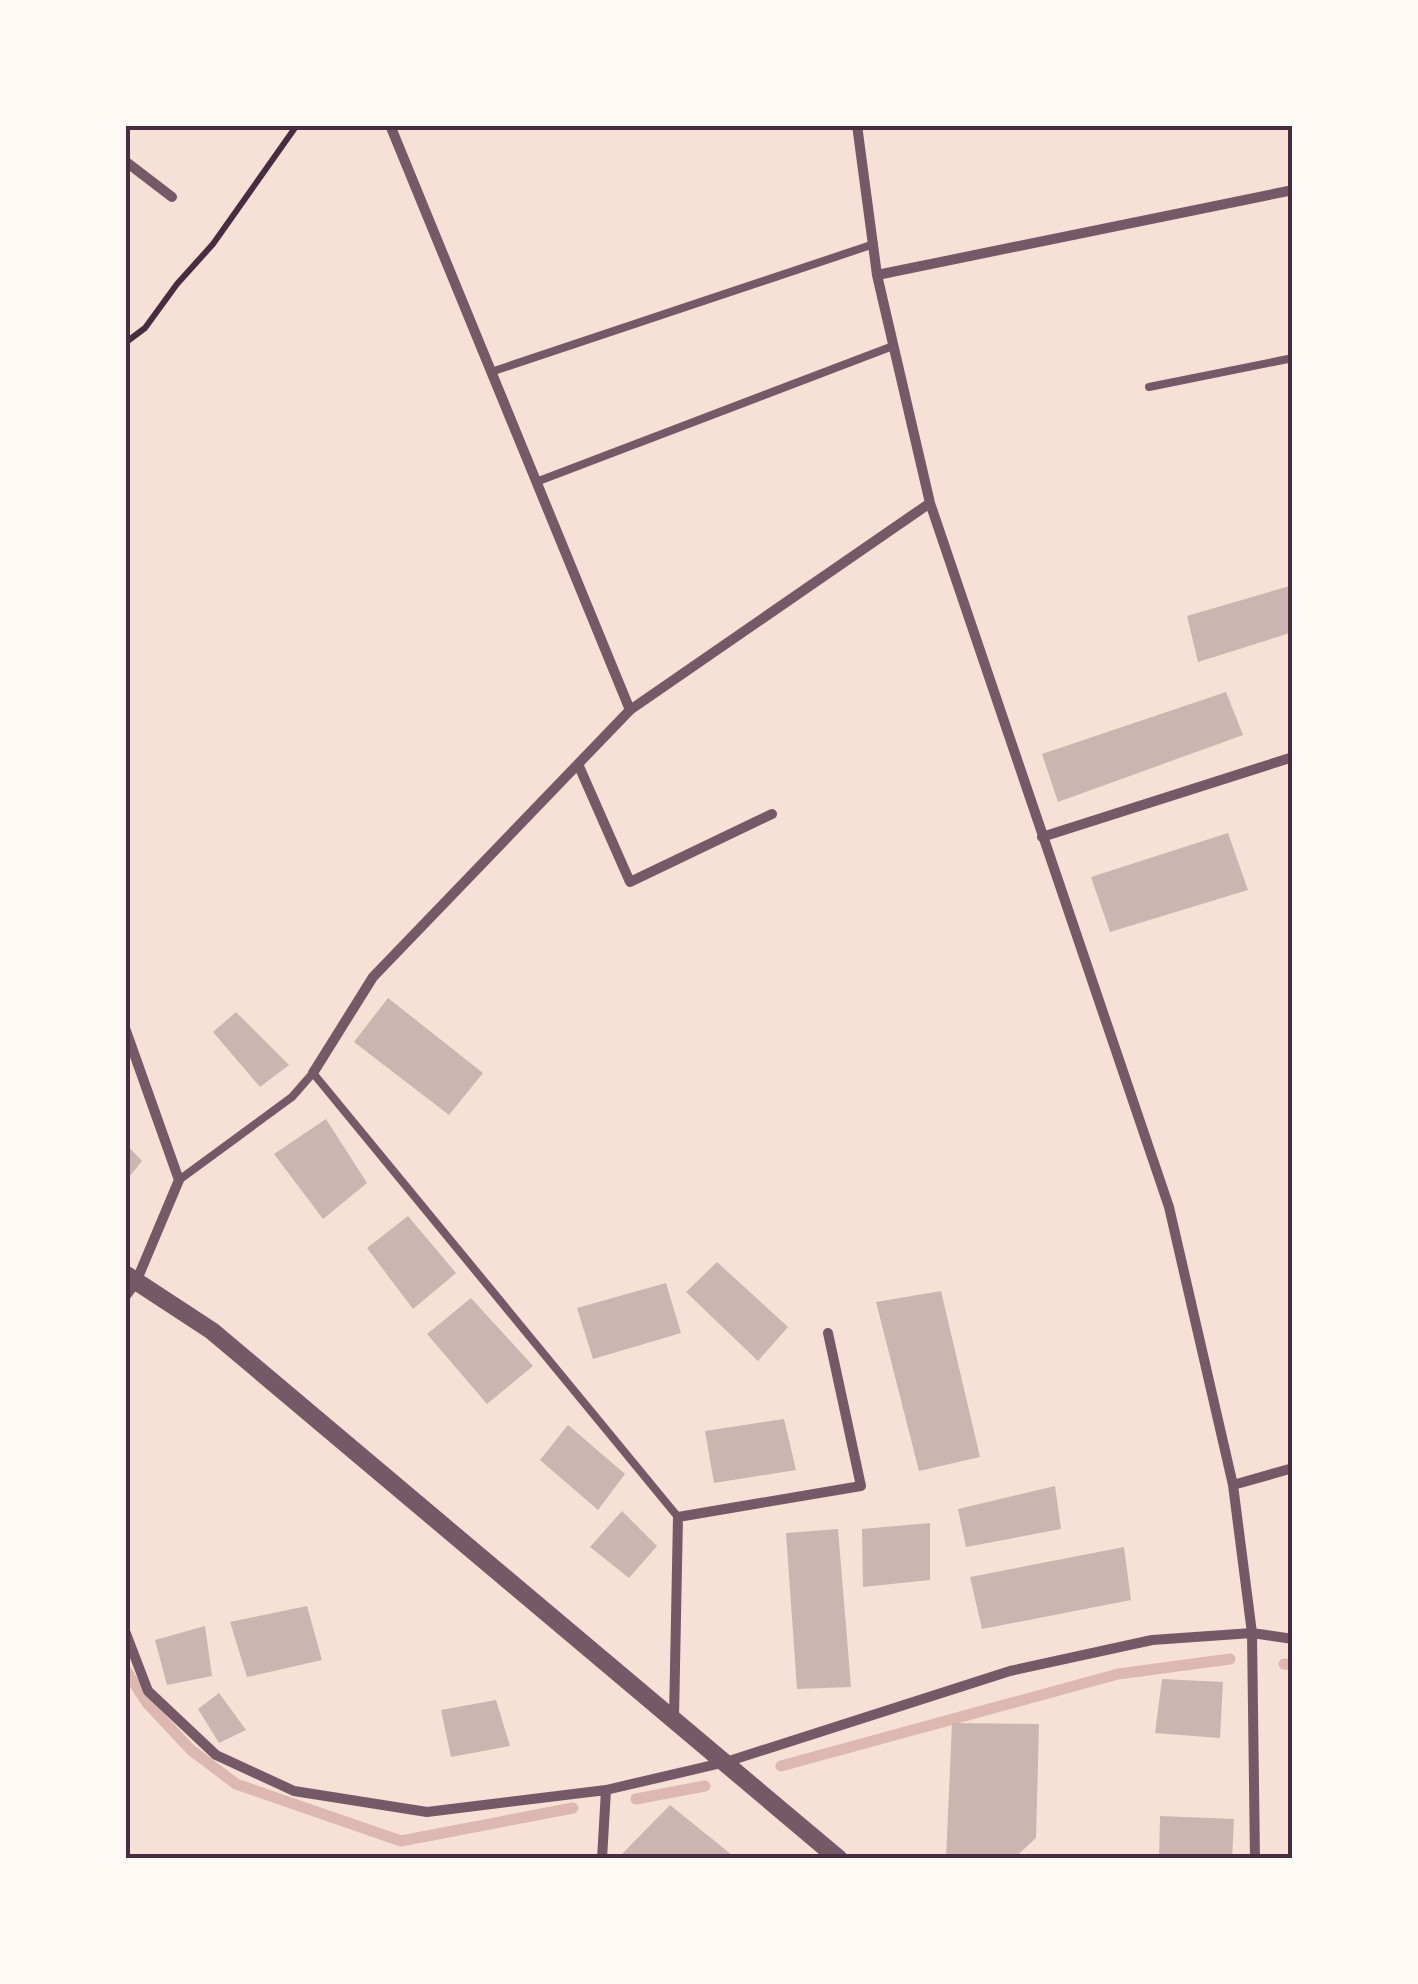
<svg xmlns="http://www.w3.org/2000/svg" width="1418" height="1984" viewBox="0 0 1418 1984" font-family="Poppins,sans-serif">
  <rect width="100%" height="100%" fill="#f7e1d7"/>
  <g fill="none" stroke-linecap="round" stroke-linejoin="round">
    <path stroke="#dcb8b0" stroke-width="11" d="M1284,1664L1293,1665
      M125,1669L147,1703L191,1750L236,1784L401,1841L573,1808
      M781,1766L1118,1674L1230,1659
      M636,1799L705,1786"/>
  </g>
  <path fill="#ccb4b1" d="M1293,585V632L1198,662L1187,616Z
    M1226,692L1243,735L1058,802L1042,754Z
    M1228,833L1248,890L1110,932L1091,877Z
    M388,998L483,1073L449,1115L354,1042Z
    M236,1012L289,1065L260,1087L213,1032Z
    M326,1119L367,1183L323,1219L274,1154Z
    M125,1143L142,1161L125,1182Z
    M408,1216L456,1273L413,1309L367,1248Z
    M717,1262L788,1327L758,1361L686,1292Z
    M666,1283L681,1333L593,1359L577,1308Z
    M941,1291L980,1457L919,1471L876,1302Z
    M471,1298L533,1366L487,1404L427,1334Z
    M784,1419L796,1470L714,1483L705,1431Z
    M568,1425L625,1474L598,1510L540,1460Z
    M1055,1486L1061,1529L966,1547L958,1509Z
    M622,1511L657,1546L629,1578L590,1547Z
    M930,1523V1580L863,1587L862,1529Z
    M838,1529L851,1687L797,1689L786,1533Z
    M1124,1547L1131,1600L982,1629L970,1577Z
    M307,1606L322,1660L247,1677L230,1622Z
    M205,1626L212,1676L167,1685L155,1640Z
    M1162,1679L1223,1682L1220,1738L1155,1733Z
    M219,1693L246,1730L219,1743L198,1709Z
    M496,1700L510,1746L451,1757L441,1710Z
    M952,1723L1039,1724L1036,1838L1013,1859H946Z
    M670,1805L737,1859H627L622,1854Z
    M1160,1816L1234,1819L1232,1859H1159Z"/>
  <g fill="none" stroke-linecap="round" stroke-linejoin="round">
    <path stroke="#4a2c40" stroke-width="6" d="M125,343L145,328L177,284L213,244L297,125"/>
    <path stroke="#755966" stroke-width="8" d="M491,372L874,244
      M1149,387L1293,358
      M536,482L893,346
      M179,1180L292,1097L313,1073L678,1517"/>
    <path stroke="#755966" stroke-width="10" d="M390,125L630,710
      M857,125L877,275L930,503L1169,1207L1233,1485L1252,1633L1255,1859
      M125,161L172,197
      M877,275L1293,190
      M578,764L630,882L772,814
      M1042,837L1293,757
      M125,1028L179,1180L136,1282L125,1297
      M313,1073L373,977L630,710L930,503
      M1233,1485L1293,1468
      M125,1631L148,1691L216,1755L294,1791L427,1812L606,1790L726,1762L1010,1671L1152,1640L1252,1633L1293,1639
      M674,1718L678,1517L861,1486L828,1333
      M602,1859L606,1790"/>
    <path stroke="#755966" stroke-width="18" d="M125,1274L212,1331L839,1859"/>
  </g>
  <rect width="1418" height="1984" fill="none" stroke="#fffaf5" stroke-width="255"/>
  <rect x="128" y="128" width="1162" height="1728" fill="none" stroke="#4a2c40" stroke-width="4"/>
</svg>
